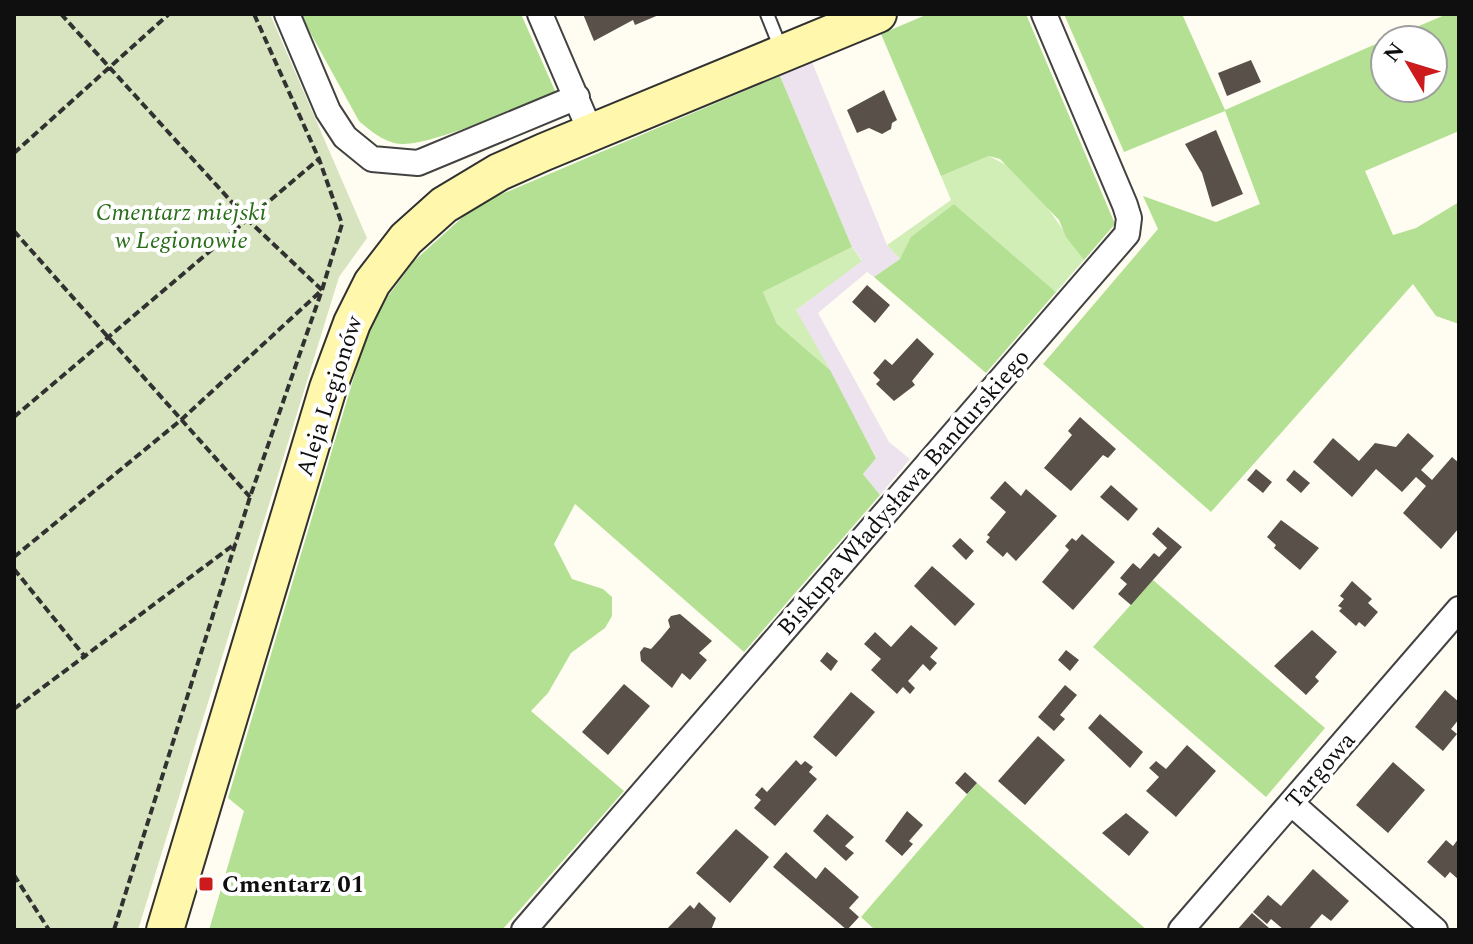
<svg xmlns="http://www.w3.org/2000/svg" width="1473" height="944" viewBox="0 0 1473 944" font-family="Spectral,serif">
  <rect width="100%" height="100%" fill="#fffdf1"/>
  <path fill="#ede3ee" d="M812,62L887,245L900,259L874,277L867,272L818,313L889,442L910,459L880,495L863,474L876,457L796,310L862,260L852,247L780,76Z"/>
  <path fill="#d1eeb6" d="M989,156L1010,167L1045,204L1084,260L1056,292L954,204L913,239L900,259L887,245L951,200L941,176Z
    M852,247L862,261L796,310L830,370L777,324L763,292Z"/>
  <path fill="#b4e094" d="M300,14H521L556,93C522,105 434,145 402,144C387,144 370,131 359,121Z
    M928,14H1026L1115,224L1084,260L1066,237L1059,220L1000,159L989,156L941,176L881,34Z
    M1064,14H1182L1225,110L1385,40V88H1433V40H1386L1447,14H1459V131L1365,171L1393,235L1416,228L1459,202V324L1436,316L1413,284L1211,512L1043,364L1158,229L1143,196L1216,222L1260,204L1225,111L1124,152Z
    M780,76L852,247L763,292L777,324L830,370L876,458L863,474L880,495L744,652L575,504L554,544L572,579L603,589L612,597V616L605,628L571,653L548,693L531,711L624,791L502,930H209L244,811L228,798L365,340L386,299L414,261L476,205Z
    M954,204L1056,292L986,373L874,277L900,259L911,237Z
    M1153,580L1325,728L1266,797L1093,647Z
    M977,783L1147,930H875L861,917Z"/>
  <path fill="#d7e4bf" d="M14,14H270L367,238L339,277L138,930H14Z"/>
  <path fill="#59504a" d="M583,14H661L635,25L633,20L594,41Z
    M1251,60L1261,82L1227,96L1218,73Z
    M884,90L897,120L892,123L891,129L882,134L869,128L857,133L847,110Z
    M1216,130L1243,194L1212,207L1202,173L1185,144Z
    M867,285L890,305L875,323L852,302Z
    M917,338L934,354L912,381L915,385L894,401L876,384L880,380L873,373L885,359L892,365Z
    M1080,417L1116,449L1108,458L1103,455L1071,491L1044,468L1072,435L1068,431Z
    M1408,433L1434,456L1421,470L1432,480L1452,457L1459,463V528L1441,549L1403,513L1426,486L1416,477L1402,492L1376,469L1352,497L1313,462L1333,438L1359,461L1375,443L1396,447Z
    M1256,469L1272,482L1263,493L1247,480Z
    M1294,470L1310,483L1301,493L1286,480Z
    M1005,481L1021,496L1026,489L1057,516L1016,561L1007,552L1003,557L986,542L990,537L987,535L1006,512L990,498Z
    M1111,485L1138,509L1128,521L1100,497Z
    M1281,520L1319,548L1300,570L1274,548L1276,545L1267,537Z
    M1158,527L1182,547L1131,605L1118,594L1127,584L1120,578L1133,563L1140,569L1154,553L1159,557L1167,548L1152,534Z
    M1082,534L1115,562L1073,610L1042,582L1069,550L1065,546L1072,538L1076,541Z
    M960,538L974,551L966,560L952,546Z
    M932,566L975,604L955,626L914,586Z
    M1352,581L1372,599L1368,603L1378,612L1365,627L1359,622L1356,626L1339,611L1342,608L1338,606L1344,599L1340,596Z
    M680,614L712,641L699,653L707,660L690,680L682,673L672,688L641,661L640,652L644,647L651,649L661,638L670,627L668,620L671,616Z
    M911,625L938,648L930,657L937,663L930,671L923,664L908,681L915,688L910,694L903,687L897,694L871,670L881,659L864,644L875,632L891,647Z
    M1312,630L1337,652L1315,677L1319,681L1306,695L1274,666Z
    M1066,650L1079,660L1070,671L1058,660Z
    M827,652L838,661L831,671L820,661Z
    M624,684L650,706L608,755L582,732Z
    M1065,685L1077,695L1060,715L1065,719L1054,731L1038,717Z
    M1445,690L1459,702V719L1451,729L1457,734L1443,751L1415,727Z
    M851,692L875,712L836,757L813,737Z
    M1100,714L1143,752L1130,768L1088,728Z
    M1038,736L1065,760L1025,805L998,781Z
    M1187,745L1216,771L1176,817L1146,791L1159,777L1149,768L1156,761L1166,769Z
    M796,760L801,765L805,761L813,767L809,772L817,779L775,826L754,808L761,800L755,795L762,787L767,792Z
    M1393,762L1425,790L1388,833L1356,805Z
    M965,772L977,783L967,794L955,783Z
    M907,811L923,825L909,841L913,844L902,856L885,841Z
    M1126,813L1149,832L1129,856L1102,833Z
    M827,814L854,837L845,846L854,853L846,861L813,831Z
    M736,829L769,857L730,903L696,873Z
    M1459,838V880L1450,872L1445,878L1427,862L1446,840L1453,846Z
    M786,852L816,879L825,867L859,897L849,908L859,917L847,930L773,867Z
    M1313,869L1349,901L1331,921L1322,914L1308,930H1284L1271,919L1267,924L1253,912L1268,895L1281,906Z
    M699,902L716,918L711,930H666L690,905L694,909Z
    M1252,913L1269,928L1267,930H1237Z"/>
  <g fill="none" stroke-linecap="round" stroke-linejoin="round">
    <defs>
      <path id="lane" d="M767,14L781,49"/>
      <path id="street" d="M287,14L328,111L345,137L372,159L418,163L577,97
        M540,14L591,133
        M1291,803L1435,930
        M524,930L1127,234L1129,218L1125,205L1044,14
        M1181,930L1459,609"/>
      <path id="secondary" d="M165,930L328,388L352,323L372,283L406,239L444,205L499,172L544,152L878,14"/>
    </defs>
    <use href="#lane" stroke="#424242" stroke-width="16"/>
    <use href="#street" stroke="#424242" stroke-width="28"/>
    <use href="#secondary" stroke="#313131" stroke-width="40"/>
    <path stroke="#313131" stroke-width="4" stroke-dasharray="8 4" stroke-linecap="butt" d="M61,14L249,221L322,290L250,497L114,930
      M14,153L169,14
      M14,231L250,497
      M14,417L319,159
      M14,557L181,420L322,290L342,224L319,159L254,14
      M14,569L86,658
      M14,709L236,543
      M14,875L49,930"/>
    <use href="#lane" stroke="#fff" stroke-width="12"/>
    <use href="#street" stroke="#fff" stroke-width="24"/>
    <use href="#secondary" stroke="#fff8ac" stroke-width="36"/>
  </g>
  <rect fill="#cc1a1d" stroke="#fff" stroke-width="3" x="198" y="876" width="16" height="16" rx="4"/>
  <g text-anchor="middle" stroke-width="8" stroke-linejoin="round" paint-order="stroke">
    <g font-size="24" font-style="italic" fill="#286d18" stroke="#fff">
      <text x="181" y="220">Cmentarz miejski<tspan x="181" dy="28">w Legionowie</tspan></text>
    </g>
    <g font-size="24" fill="#0f0f0f" stroke="#fff">
      <text transform="translate(329 396) rotate(-72)" y="8">Aleja Legionów</text>
      <text transform="translate(903 492) rotate(-49)" y="8">Biskupa Władysława Bandurskiego</text>
      <text transform="translate(1320 770) rotate(-49)" y="8">Targowa</text>
    </g>
    <g font-size="24" font-weight="bold" fill="#0f0f0f" stroke="#fff" text-anchor="start">
      <text x="222" y="892">Cmentarz 01</text>
    </g>
  </g>
  <rect width="1473" height="944" fill="none" stroke="#0f0f0f" stroke-width="32"/>
  <g transform="translate(1409 64) rotate(308)"><circle r="38" fill="#ffffff" stroke="#9f9f9f" stroke-width="2"/>
  <path d="M0-6L14 30L0 20L-14 30Z" fill="#cc1a1d"/>
  <text y="-12" font-size="22" font-weight="bold" text-anchor="middle" fill="#0f0f0f">N</text>
  </g>
</svg>
